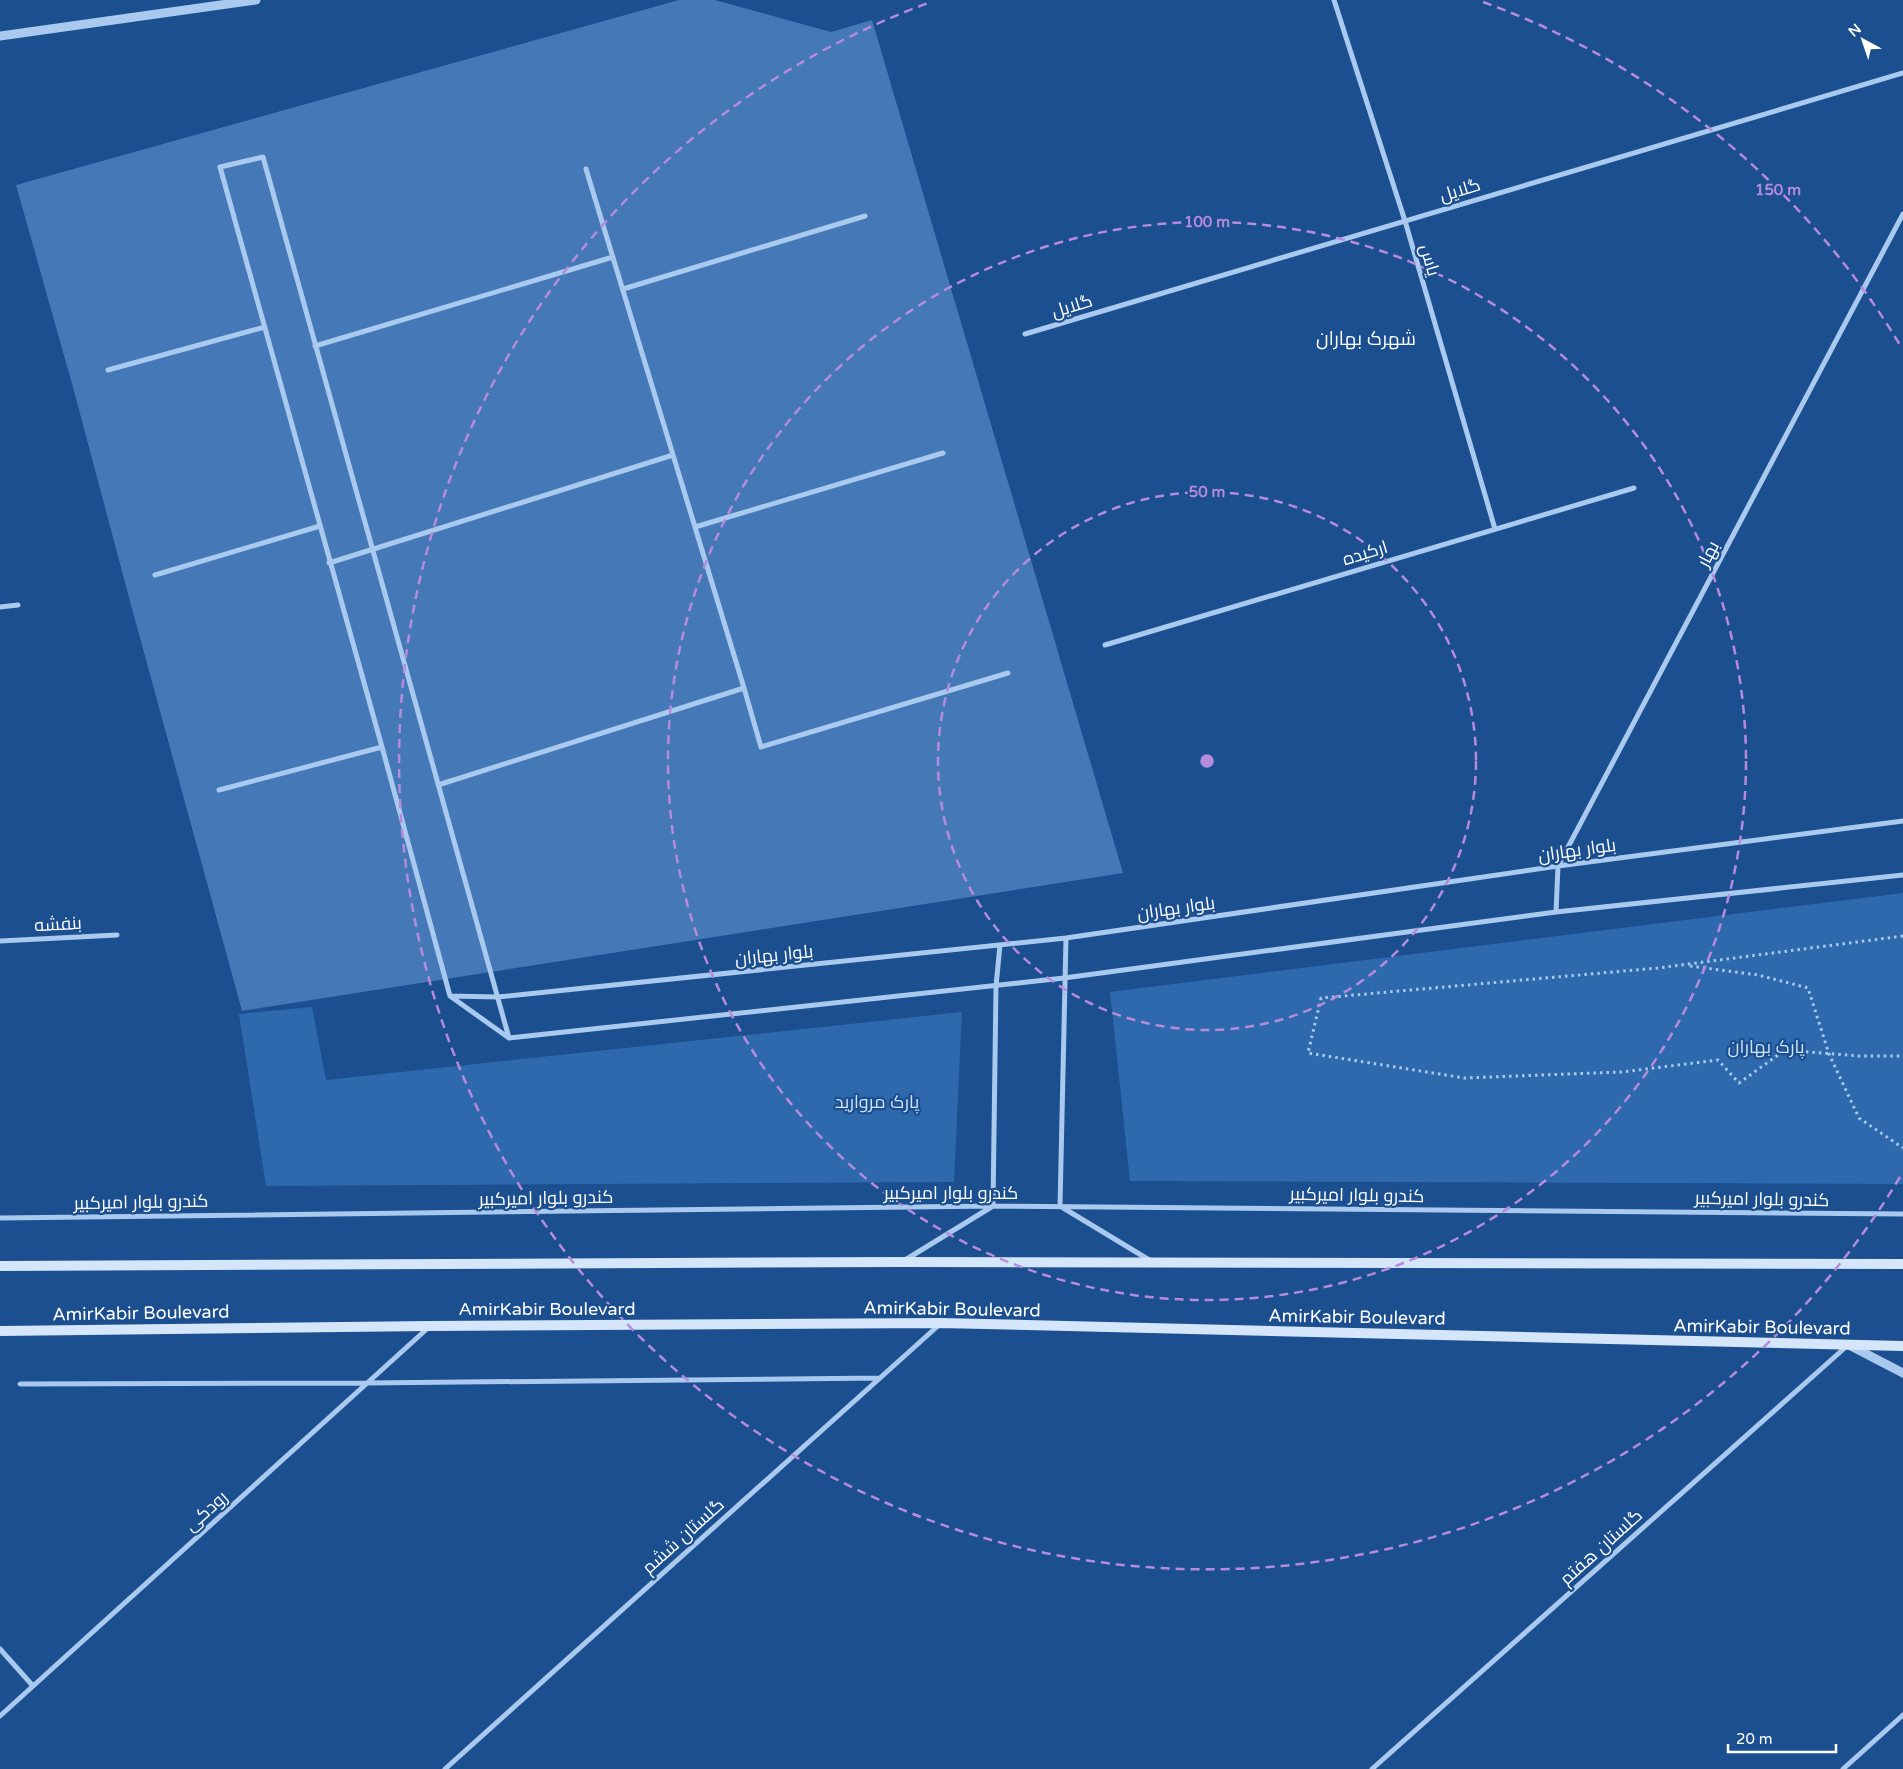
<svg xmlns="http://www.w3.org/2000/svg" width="1903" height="1769" viewBox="0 0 1903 1769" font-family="'Varela Round',Cairo,sans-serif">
  <rect width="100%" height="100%" fill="#1b4f8f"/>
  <path fill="#2e69ad" d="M1903,893V1184L1130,1181L1110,992Z
    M312,1007L326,1080L962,1012L954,1182L266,1186L239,1014Z"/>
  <path fill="#4478b7" d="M679,0H715L831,32L872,20L1123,873L242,1011L131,605L74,391L16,185Z"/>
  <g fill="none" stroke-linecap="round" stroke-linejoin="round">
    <path stroke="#a9c9ee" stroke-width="3" stroke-dasharray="2.5 4" stroke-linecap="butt" d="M1903,936L1658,968L1321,998L1308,1053L1464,1078L1622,1072L1718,1060L1739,1083L1785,1050L1859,1056H1903
      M1690,966L1758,975L1808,988L1829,1054L1859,1118L1903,1148"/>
    <path stroke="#a9c9ee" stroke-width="5" d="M1334,0L1405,221L1495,529
      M263,157L509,1038L450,996L382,747L220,167Z
      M586,169L744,688L761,747L1008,673
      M623,289L865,216
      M1025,334L1903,73
      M315,346L613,257
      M108,370L265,327
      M695,527L943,453
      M329,563L673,455
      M155,575L320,526
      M0,607L18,605
      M1105,645L1634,488
      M438,785L744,688
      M219,790L382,747
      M1556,912L1558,866L1903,214
      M1066,938L1060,1206L1151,1261
      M0,941L117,935
      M450,996L498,997L1066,938L1558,866L1903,821
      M509,1038L1064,978L1556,912L1903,875
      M0,1218L993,1206L1903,1214
      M905,1260L993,1206L996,986L1000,945
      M20,1384L367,1383L880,1378
      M0,1649L33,1686
      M0,1716L429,1327
      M445,1769L940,1324
      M1372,1769L1848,1345
      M1843,1769L1903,1715"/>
    <path stroke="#a9c9ee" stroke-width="9" d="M0,36L256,0
      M1849,1345L1903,1373"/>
    <path stroke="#d6e6fa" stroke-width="10" d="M0,1266L902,1262L1903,1264
      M0,1331L430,1326L940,1323L1903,1346"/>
  </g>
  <g fill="none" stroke="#b68bdc" stroke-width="2.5" stroke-dasharray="9 6">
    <circle cx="1207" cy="761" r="269"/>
    <circle cx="1207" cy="761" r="539"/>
    <path d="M1900 1177A808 808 0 1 1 931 2M1483 2A808 808 0 0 1 1900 345"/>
  </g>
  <g text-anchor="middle" stroke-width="4.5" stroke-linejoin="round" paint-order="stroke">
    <g font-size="18" fill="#fff" stroke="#1b4f8f">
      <text transform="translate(1460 190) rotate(-17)" y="6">گلایل</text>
      <text transform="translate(1430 260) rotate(74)" y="6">یاس</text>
      <text transform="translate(1072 306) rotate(-17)" y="6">گلایل</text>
      <text transform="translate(1365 553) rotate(-17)" y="6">ارکیده</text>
      <text transform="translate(1708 554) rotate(-62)" y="6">بهار</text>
      <text transform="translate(1577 850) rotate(-8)" y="6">بلوار بهاران</text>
      <text transform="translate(1176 908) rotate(-8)" y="6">بلوار بهاران</text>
      <text transform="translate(58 924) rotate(-3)" y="6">بنفشه</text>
      <text transform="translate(774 955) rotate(-6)" y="6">بلوار بهاران</text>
      <text x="951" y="1199">کندرو بلوار امیرکبیر</text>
      <text transform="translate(1357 1195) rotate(1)" y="6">کندرو بلوار امیرکبیر</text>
      <text transform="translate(546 1198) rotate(-1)" y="6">کندرو بلوار امیرکبیر</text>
      <text transform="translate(1762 1199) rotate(1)" y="6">کندرو بلوار امیرکبیر</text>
      <text transform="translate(141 1202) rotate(-1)" y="6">کندرو بلوار امیرکبیر</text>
      <text x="547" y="1315">AmirKabir Boulevard</text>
      <text transform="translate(952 1309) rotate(1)" y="6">AmirKabir Boulevard</text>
      <text transform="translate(141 1313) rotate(-1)" y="6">AmirKabir Boulevard</text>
      <text transform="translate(1357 1317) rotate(1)" y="6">AmirKabir Boulevard</text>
      <text transform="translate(1762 1327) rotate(1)" y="6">AmirKabir Boulevard</text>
      <text transform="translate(206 1511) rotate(-42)" y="6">رودکی</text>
      <text transform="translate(683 1536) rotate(-42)" y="6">گلستان ششم</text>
      <text transform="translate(1601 1547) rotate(-42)" y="6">گلستان هفتم</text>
    </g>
    <g font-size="18" fill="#cfe3fa" stroke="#1b4f8f">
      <text x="1766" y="1053">پارک بهاران</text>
      <text x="877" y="1108">پارک مروارید</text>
    </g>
    <g font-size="19" fill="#fff" stroke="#1b4f8f">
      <text x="1366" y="345">شهرک بهاران</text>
    </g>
  </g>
  <circle cx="1207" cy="761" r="8" fill="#b68bdc" stroke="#1b4f8f" stroke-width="2.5"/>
  <g font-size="15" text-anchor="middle" font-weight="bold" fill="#b68bdc" stroke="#1b4f8f" stroke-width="4.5" stroke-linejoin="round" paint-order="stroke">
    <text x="1778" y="195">150 m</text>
    <text x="1207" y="227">100 m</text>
    <text x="1207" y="497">50 m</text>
  </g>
  <g transform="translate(1863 40) rotate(320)" stroke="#1b4f8f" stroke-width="4" paint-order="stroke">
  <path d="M0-4L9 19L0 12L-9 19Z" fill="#ffffff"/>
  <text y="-8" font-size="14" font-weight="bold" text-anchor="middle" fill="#ffffff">N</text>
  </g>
  <path d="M1728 1744v8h108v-8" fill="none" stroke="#ffffff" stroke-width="2.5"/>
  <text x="1736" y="1744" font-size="15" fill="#ffffff" stroke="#1b4f8f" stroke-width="4" paint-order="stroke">20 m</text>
</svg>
